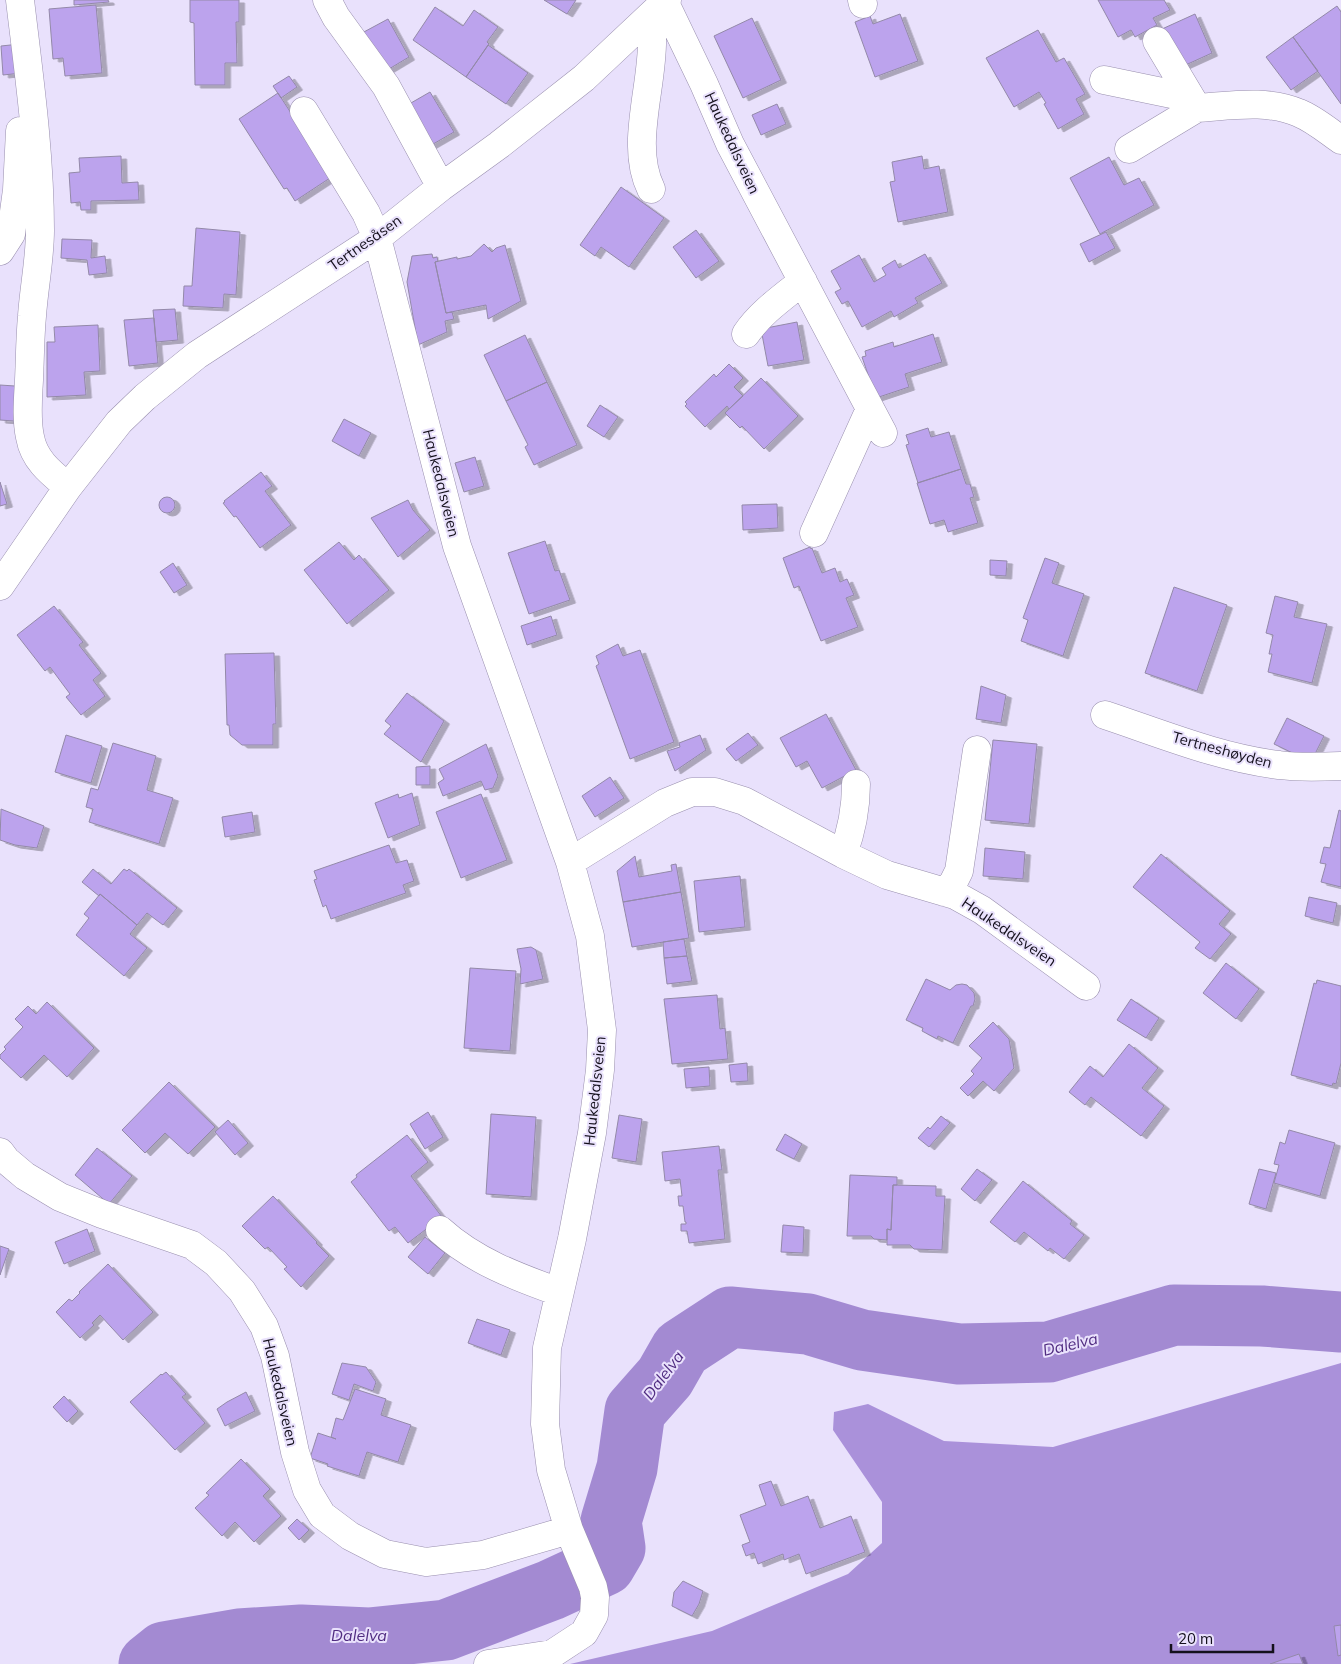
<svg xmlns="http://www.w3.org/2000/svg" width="1341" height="1664" viewBox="0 0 1341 1664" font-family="Mulish,sans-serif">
  <defs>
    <filter id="shadow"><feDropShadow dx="5.5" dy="3" stdDeviation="0" flood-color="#0004"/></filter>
  </defs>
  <rect width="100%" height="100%" fill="#e9e1fc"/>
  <path fill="#aa91da" d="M1341,1363V1664H570L712,1631L848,1574L882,1543V1502L833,1430L834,1412L868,1404L944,1441L1053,1447Z"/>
  <path fill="#a38ad2" d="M246,1611H285L301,1635L235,1664H212L164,1652L186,1645Z"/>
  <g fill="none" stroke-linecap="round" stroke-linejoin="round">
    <path stroke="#a38ad2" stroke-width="61" d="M149,1664L164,1652L239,1639L301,1635L369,1638L446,1630L551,1590L605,1565L615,1548L611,1521L627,1468L635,1411L665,1377L681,1349L730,1317L808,1324L862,1340L959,1354L1049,1352L1174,1315L1262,1316L1341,1322"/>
  </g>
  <path fill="#bca3ed" stroke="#9389a8" filter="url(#shadow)" d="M74,0H108L109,2L74,5Z
    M190,0H239V22H236L237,63H225V85H195L194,23L190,22Z
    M544,0H576L567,14Z
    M1098,0H1164L1170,10L1153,18L1157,25L1135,37L1131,30L1118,37Z
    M96,5L102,73L65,76L63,58L53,59L49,9Z
    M1337,6L1341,12V104L1293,37Z
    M435,7L463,26L474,10L498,27L487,42L489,44L466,77L413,40Z
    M900,14L918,61L875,77L855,22L870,16L873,24Z
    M1195,14L1212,53L1179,68L1162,29Z
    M752,18L781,80L743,98L714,36Z
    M388,19L409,57L384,72L362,33Z
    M1038,30L1056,62L1064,58L1085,94L1076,99L1084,114L1058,129L1044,104L1046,103L1039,92L1014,107L986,58Z
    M1293,37L1318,71L1291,90L1266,57Z
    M20,44L22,73L3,75L1,46Z
    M488,45L528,73L506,104L466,77Z
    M289,76L297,87L281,98L273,86Z
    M430,92L454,132L428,147L404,107Z
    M278,93L324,164L330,178L295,201L287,188L284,189L239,119Z
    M777,104L786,124L761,135L752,115Z
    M121,156L122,183L138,182L139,200L91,201V210H81L80,202L71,203L69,173L80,172L79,158Z
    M922,156L924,169L939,166L948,212L898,222L890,182L895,181L892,162Z
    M1109,157L1124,185L1139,178L1154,205L1100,234L1070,178Z
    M621,187L664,218L629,267L601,247L595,256L580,245Z
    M196,228L240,232L236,295L224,294L223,308L183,306L184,286H192Z
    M696,230L719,261L696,278L673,247Z
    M1106,232L1115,248L1089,262L1080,244Z
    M62,239L92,240L91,258L105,256L107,273L89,275L87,260L61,258Z
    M484,244L492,252L496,248L505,245L521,301L488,319L486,305L446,313L435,262L457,257V259L471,256Z
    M432,254L433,258L437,257L438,261L435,262L446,313L452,312L454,319L445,321L447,332L418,345L407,282L412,256Z
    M925,254L942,283L915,298L918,303L894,317L891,311L862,327L848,301L842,304L835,292L841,289L831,271L859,255L874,282L886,275L882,268L895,260L899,268Z
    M175,309L178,340L156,342L153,310Z
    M154,318L158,363L129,366L124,320Z
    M797,322L804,360L768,366L761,329Z
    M98,325L100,371L84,372L86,395L47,397V342H55L54,327Z
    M933,334L942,362L905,374L909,387L876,398L862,357L866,356L865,351L893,342L894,347Z
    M525,335L547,382L506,401L484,355Z
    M729,364L743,378L734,387L743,396L729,409L727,406L705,427L685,406L687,404L685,402L714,374L716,377Z
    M761,378L798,416L764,449L742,426L740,428L725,413Z
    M547,382L577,445L534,465L525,447L528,445L506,401Z
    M0,385L15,386L14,421L0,420Z
    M600,405L618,417L604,437L587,426Z
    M344,419L371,433L359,456L332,441Z
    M928,428L931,437L949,432L961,469L918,483L906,445L909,444L906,435Z
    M475,457L484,486L464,492L455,463Z
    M961,469L966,484H970L974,497L970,498L978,523L948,532L944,520L930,524L917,483Z
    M261,472L272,486L265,491L291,525L260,548L236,516L234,517L223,503L225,502L224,501Z
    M0,482L7,504L0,506Z
    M159 505a8 8 0 1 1 16 0a8 8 0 1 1-16 0Z
    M408,500L413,510L430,530L398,557L371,518Z
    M777,504L778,528L743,530L742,505Z
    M545,541L555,571L559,570L570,600L529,614L508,553Z
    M339,542L354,560L359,555L389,590L347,624L304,570Z
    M810,547L811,549L812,548L822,573L835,568L840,582L847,579L854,595L846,598L858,627L821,641L799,586L794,588L783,558Z
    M1045,558L1059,563L1052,583L1084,594L1063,656L1021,641L1028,620L1023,618Z
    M990,560L1007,561L1006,576L990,575Z
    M173,563L187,585L174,593L160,572Z
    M1174,587L1227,605L1197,691L1145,673Z
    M1275,596L1298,602L1294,617L1327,624L1312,683L1268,672L1272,654H1269L1273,635L1266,633Z
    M54,606L83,642L79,645L101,673L93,680L105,696L81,715L66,697L70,694L50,667L45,671L17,635Z
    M551,616L557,635L527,645L521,626Z
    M618,644L623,656L640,650L674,742L630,759L596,666L599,664L596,656Z
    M274,653L276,724H273V745H242L230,735L229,725H227L225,654Z
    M981,686L1006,695L1001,723L976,719Z
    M407,693L444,721L421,762L384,734L391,726L385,721Z
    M826,714L856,770L822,788L807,761L796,767L780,738Z
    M1287,718L1324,736L1311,762L1274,744Z
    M748,733L758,745L736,761L726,749Z
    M66,735L102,746L91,783L55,772Z
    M700,735L706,750L675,771L667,751L680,747L679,743Z
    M993,740L1037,744L1029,824L985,820Z
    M113,743L156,756L147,790L173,798L159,844L89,822L93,809L86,807L91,788L98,790Z
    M486,744L498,776L493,788L485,790L481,781L443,796L438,783L444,779L439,769Z
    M430,766V785H416V767Z
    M610,777L624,798L595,817L582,796Z
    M412,793L420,825L388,838L375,803L398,794L399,798Z
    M481,794L507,860L461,878L436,812Z
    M1,809L44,826L37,848L15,845L0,840Z
    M1339,810L1341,811V887L1321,882L1326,864L1320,863L1324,847L1330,848Z
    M252,812L255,832L225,837L222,817Z
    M389,845L396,863L407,860L414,881L403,885L406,893L331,919L326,905L323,907L314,880L317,879L314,871Z
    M985,848L1025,852L1023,879L983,876Z
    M1161,854L1230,911L1219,924L1231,934L1210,959L1195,948L1200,942L1133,887Z
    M635,856L639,877L672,871L671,865L676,864L681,892L623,902L617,871Z
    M93,869L111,884L124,869L127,871L129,869L177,908L163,925L147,913L137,925L100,894L99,896L82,882Z
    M740,876L745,927L699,932L694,881Z
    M681,892L689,938L632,947L623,902Z
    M100,894L137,925L130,934L147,948L124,976L76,935L89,918L84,914Z
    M1309,897L1337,903L1333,923L1305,916Z
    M684,939L687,956L664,958L663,942Z
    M531,947L536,950L543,979L520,984L521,969L517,949Z
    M687,956L692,981L667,984L664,958Z
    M1226,963L1259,989L1236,1019L1203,993Z
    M470,968L516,971L510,1051L464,1048Z
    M926,979L950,990L956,985L962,984L967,985L974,993L975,999L973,1006H971L953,1043L938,1036L937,1039L922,1031L923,1028L906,1020Z
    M1317,980L1341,986V1063L1336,1084L1333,1083L1332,1086L1291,1075L1314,983L1316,984Z
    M717,995L720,1029L725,1028L728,1059L672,1064L664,999Z
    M1131,999L1159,1018L1146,1038L1117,1020Z
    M47,1002L94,1048L67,1077L44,1055L21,1078L0,1058V1055L6,1049L4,1047L23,1027L15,1019L28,1006L36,1014Z
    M993,1022L1009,1039L1014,1068L994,1091L983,1081L968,1096L960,1088L974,1074L971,1071L982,1058L969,1046Z
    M1129,1044L1158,1068L1142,1088L1164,1106L1141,1136L1091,1097L1085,1105L1069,1092L1090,1066L1103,1077Z
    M747,1063L748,1081L731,1082L729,1065Z
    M709,1067L710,1086L686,1088L684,1069Z
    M169,1082L215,1127L188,1154L165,1133L145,1153L122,1130Z
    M428,1112L443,1137L425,1149L410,1124Z
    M491,1114L536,1117L531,1197L486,1194Z
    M619,1115L642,1119L636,1162L612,1158Z
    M941,1116L950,1123L929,1147L918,1138L928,1127L930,1129Z
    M228,1120L248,1143L235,1155L215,1132Z
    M1289,1130L1335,1143L1320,1196L1274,1183L1279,1165L1274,1164L1280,1142L1285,1144Z
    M785,1134L802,1144L794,1159L776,1150Z
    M407,1135L428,1162L411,1176L442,1217L408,1243L395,1227L389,1231L351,1182L357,1177L356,1175Z
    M719,1146L722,1170H718L725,1239L689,1243L687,1231H681V1224H686V1222H685L683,1206H679L678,1196H682L680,1179L665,1181L662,1152Z
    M97,1148L132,1176L109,1204L75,1175Z
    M977,1169L992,1180L975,1201L961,1189Z
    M1259,1169L1276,1173L1266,1209L1249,1204Z
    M850,1175L897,1177V1185H893L891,1230L887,1229V1240L874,1239L871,1236H847Z
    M1023,1181L1072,1221L1070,1224L1084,1235L1064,1259L1050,1248L1048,1251L1024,1232L1015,1242L990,1222Z
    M893,1185L936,1186V1196H945L942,1250L914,1249L910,1245H887V1229L891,1230Z
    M273,1196L317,1242L316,1243L329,1256L301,1287L284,1269L287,1267L268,1247L265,1249L242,1226Z
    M783,1225L804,1227L803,1253L781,1252Z
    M87,1229L95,1251L64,1264L55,1242Z
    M425,1237L445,1253L428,1274L408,1257Z
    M0,1246L9,1249L0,1275Z
    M108,1264L153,1312L123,1340L100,1315L92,1323L94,1325L80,1338L56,1312L69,1299L72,1301L80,1293L79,1292Z
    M477,1319L510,1330L501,1355L468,1343Z
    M342,1363L366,1367L376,1382L373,1391L354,1384L349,1400L332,1394Z
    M166,1372L186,1394L182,1397L205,1423L175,1450L130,1402L161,1374L162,1375Z
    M355,1389L386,1399L381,1415L411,1425L398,1462L367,1452L359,1476L327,1466L328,1464L310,1458L318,1433L336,1439L331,1437L336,1418L343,1420Z
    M246,1392L255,1411L225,1426L217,1409L227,1402Z
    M64,1396L78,1411L67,1422L53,1407Z
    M241,1459L270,1489L263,1496L281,1516L254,1542L235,1522L222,1536L195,1508L209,1495L206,1493Z
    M771,1481L781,1506L808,1496L820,1528L851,1516L865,1552L806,1574L799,1554L784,1560L783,1554L758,1564L754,1553L746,1556L742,1545L750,1542L740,1515L766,1505L759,1485Z
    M297,1519L309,1530L299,1540L288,1528Z
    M683,1581L703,1591L699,1604L692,1616L672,1606L674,1592Z
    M1341,1625V1655L1338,1656L1334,1626Z
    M1299,1654L1303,1664H1270Z"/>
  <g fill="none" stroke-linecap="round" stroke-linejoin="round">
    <defs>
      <path id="minor" d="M20,0C29,76 40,153 40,230C40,259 34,287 32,316C30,337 30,359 29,380C28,399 26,419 30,437C34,460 51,473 68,487
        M327,0L336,17L386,86L441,187
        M862,0L863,4
        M665,3L704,84L730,144L883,433
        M649,17C650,24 652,30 652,36C654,84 629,145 651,189
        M1104,80L1191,98
        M1197,108C1230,106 1267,99 1299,113C1314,119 1328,131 1341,140
        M304,111L366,213L377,238L457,546L570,862L590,936L602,1030L600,1070L592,1133L572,1239L547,1348L545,1424L551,1470L569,1530L593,1587L595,1597L594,1615L584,1633L552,1654L488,1664
        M1129,149L1197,108L1157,41
        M0,251L11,234L17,190L20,131
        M746,334C760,313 783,297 803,281
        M814,533L870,409
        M0,586L68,487L119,422L145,397L197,355L377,238L441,187L499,145L584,78L667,0
        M1105,715C1162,734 1220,758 1279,765C1300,768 1321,767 1341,766
        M843,854C852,830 856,809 856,784
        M570,862L665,803L692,792H715L744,801L843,854L887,875L955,895L982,910L1086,986
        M944,892L953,883L959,871L977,750
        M0,1152L6,1160L25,1176L60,1197L102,1214L192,1245L216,1263L242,1291L264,1326L275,1356L295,1452L307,1490L322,1515L350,1536L385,1554L426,1562L483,1555L569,1530
        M440,1230C474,1261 517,1277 559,1292"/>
    </defs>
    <use href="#minor" stroke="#998fae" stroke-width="29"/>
    <use href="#minor" stroke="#fff" stroke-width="28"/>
  </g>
  <g text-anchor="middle" stroke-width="4" stroke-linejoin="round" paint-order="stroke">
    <g font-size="15" fill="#14101c" stroke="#e9e1fc">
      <text transform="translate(732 143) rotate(65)" y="5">Haukedalsveien</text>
      <text transform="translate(365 243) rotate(-35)" y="5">Tertnesåsen</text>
      <text transform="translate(441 483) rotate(76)" y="5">Haukedalsveien</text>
      <text transform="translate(1222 750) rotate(15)" y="5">Tertneshøyden</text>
      <text transform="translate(1009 932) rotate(34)" y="5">Haukedalsveien</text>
      <text transform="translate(595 1091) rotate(-84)" y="5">Haukedalsveien</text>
      <text transform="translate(280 1392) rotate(77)" y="5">Haukedalsveien</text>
    </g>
    <g font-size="16" font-style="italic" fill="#502c81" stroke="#e9e1fc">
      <text transform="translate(1070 1344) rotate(-13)" y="6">Dalelva</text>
      <text transform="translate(663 1375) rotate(-53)" y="6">Dalelva</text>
      <text x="359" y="1641">Dalelva</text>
    </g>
  </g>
  <path d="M1171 1644v8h102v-8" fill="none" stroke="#14101c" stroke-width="2.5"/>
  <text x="1178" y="1644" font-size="15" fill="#14101c" stroke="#e9e1fc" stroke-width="4" paint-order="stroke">20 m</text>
</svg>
